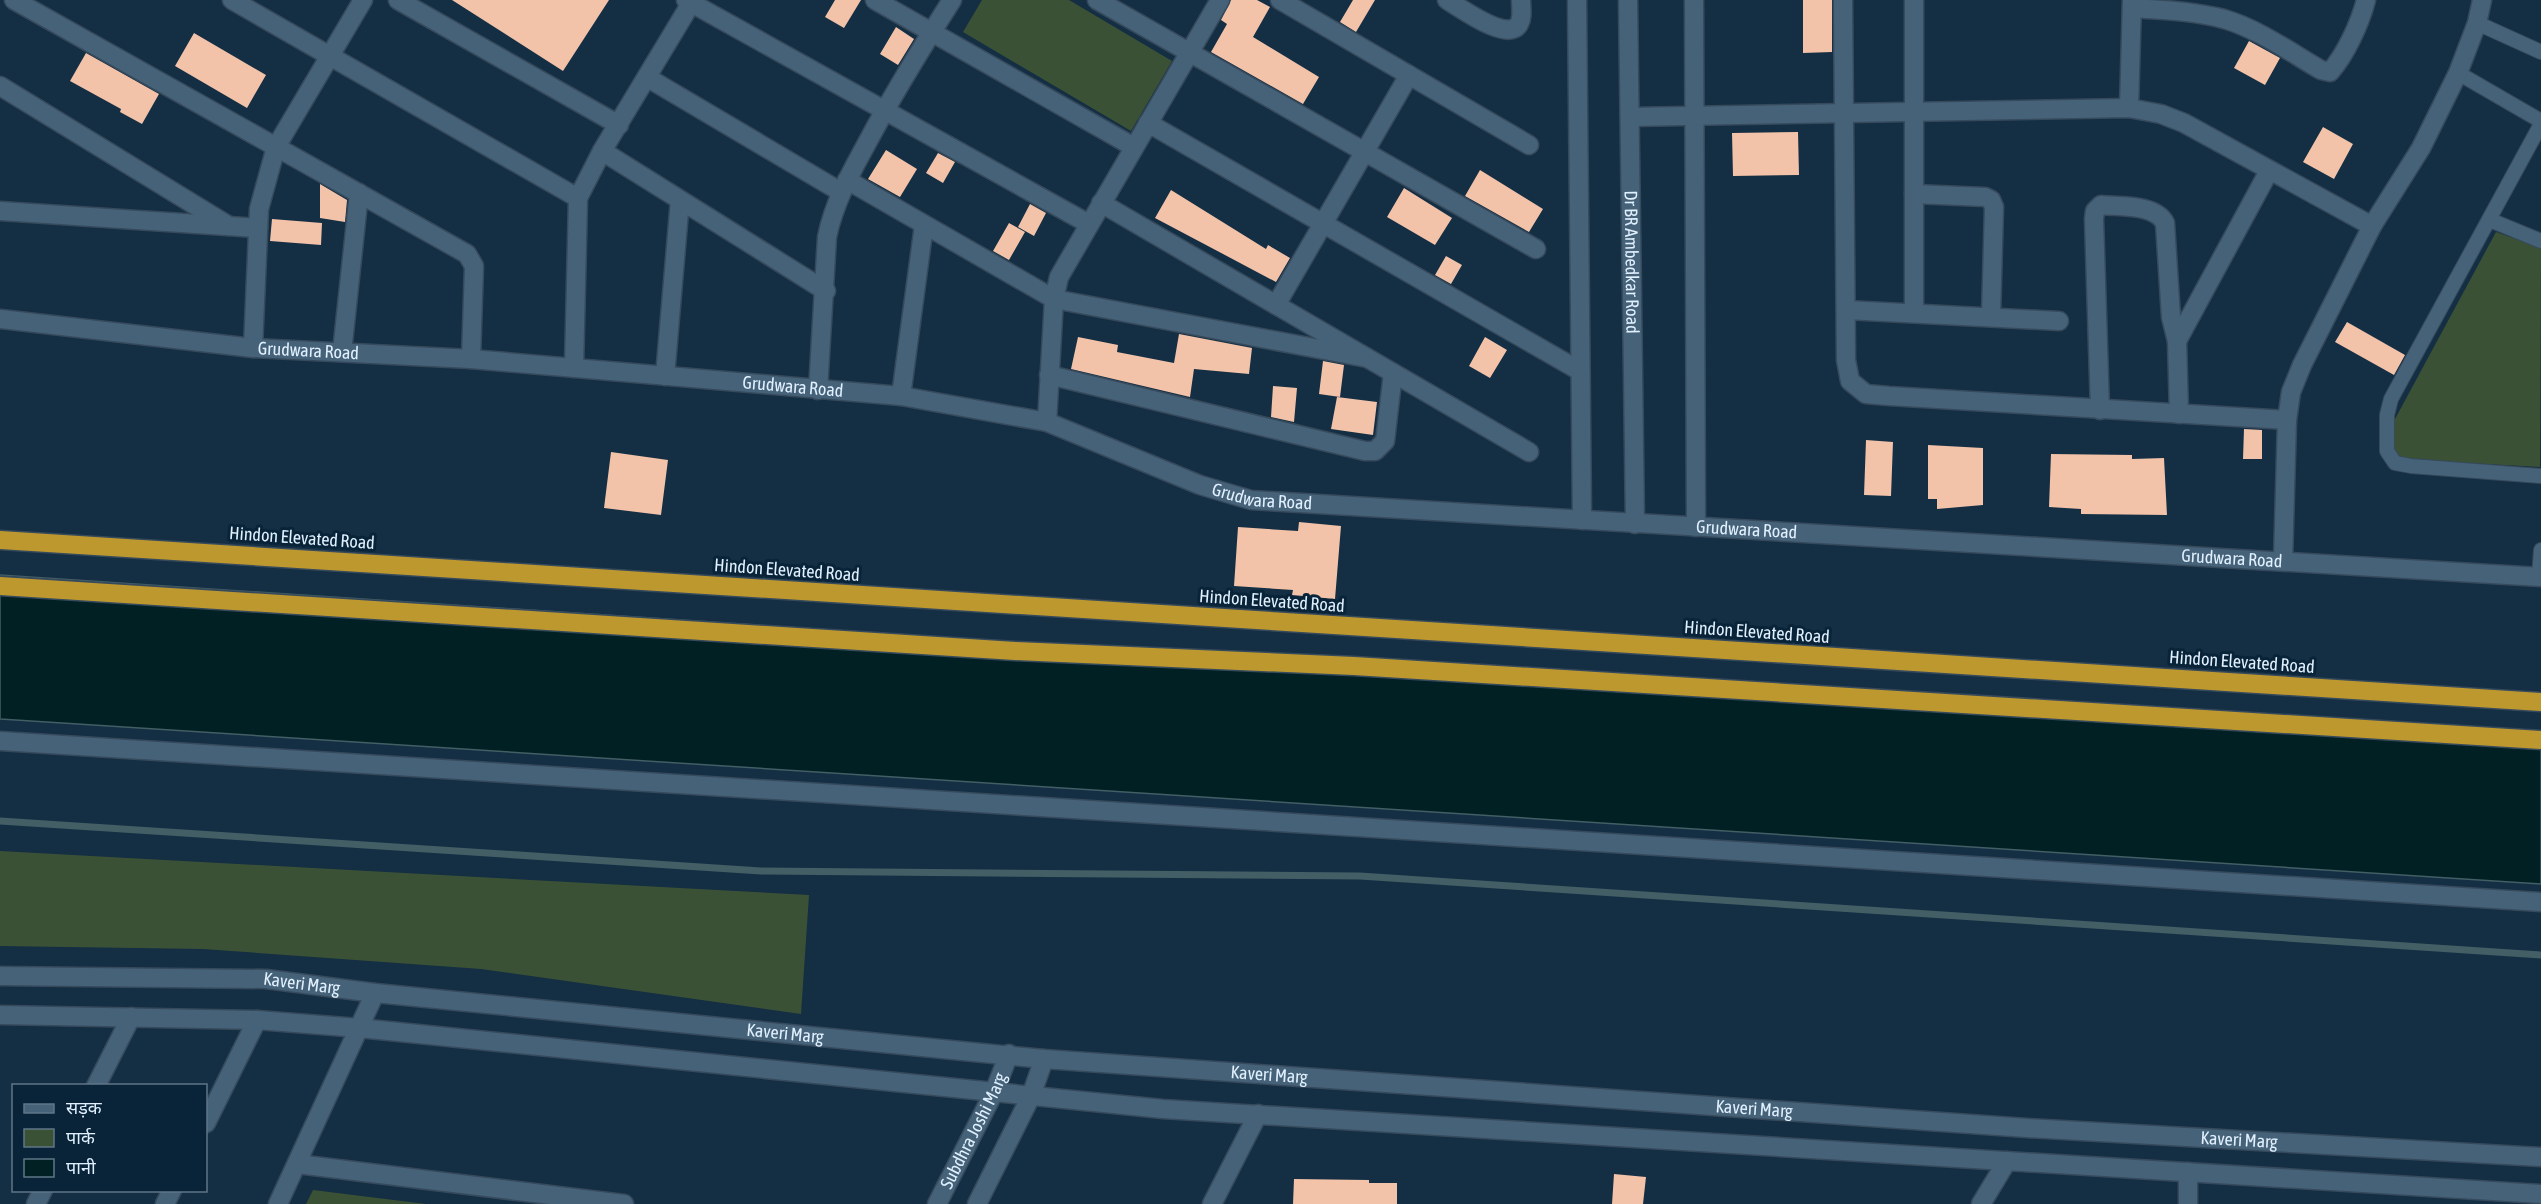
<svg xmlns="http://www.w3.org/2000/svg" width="2541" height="1204" viewBox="0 0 2541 1204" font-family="'Asap Condensed','Noto Sans Devanagari',sans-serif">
  <rect width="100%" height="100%" fill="#142e43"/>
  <path fill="#3b5136" d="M982,0H1069L1172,61L1131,131L963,32Z
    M2496,232L2541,248L2540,467L2394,459L2395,419Z
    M0,851L809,895L801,1014L481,969L203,949L0,946Z
    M313,1190L426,1204H306Z"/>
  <path fill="#002024" stroke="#435e65" stroke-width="1.5" d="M0,575L2541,743V884L0,719Z"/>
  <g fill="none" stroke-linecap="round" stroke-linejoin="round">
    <path stroke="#435e65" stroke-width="7" d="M0,821L761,871L1360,876L2541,955"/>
  </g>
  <path fill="#f2c2a9" d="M452,0H609L563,71Z
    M835,0H861L844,28L825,17Z
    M1231,0H1257L1270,7L1253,37L1319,77L1303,104L1211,52L1227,24L1221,20Z
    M1353,0H1375L1356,32L1340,22Z
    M1803,0H1832V52L1803,53Z
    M896,27L914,39L898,65L880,54Z
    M194,33L266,75L247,108L175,66Z
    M2249,41L2280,58L2265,85L2234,68Z
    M86,53L159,94L142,124L120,112L121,109L70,81Z
    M2323,127L2353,144L2334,179L2303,162Z
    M1798,132L1799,175L1733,176L1732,133Z
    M886,150L917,169L900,197L868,179Z
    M938,153L955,162L943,183L926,173Z
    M1480,170L1543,209L1529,232L1465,196Z
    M320,184L347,200L345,222L320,218Z
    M1404,188L1452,218L1435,245L1387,217Z
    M1171,190L1266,249L1268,245L1290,258L1276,282L1155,218Z
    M1030,204L1046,213L1034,236L1018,227Z
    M272,219L322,223L321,245L270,241Z
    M1009,223L1025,232L1009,260L993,251Z
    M1446,256L1462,265L1451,284L1435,275Z
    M2347,322L2405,355L2394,375L2335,342Z
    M1179,334L1252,348L1249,374L1194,369L1190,397L1071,369L1078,337L1118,345L1117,352L1174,363Z
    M1485,337L1507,350L1490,378L1469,366Z
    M1323,361L1344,365L1340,397L1319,394Z
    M1273,386L1297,388L1294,422L1271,417Z
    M1337,397L1377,402L1373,435L1331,429Z
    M2244,429L2262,430V459H2243Z
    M1866,440L1893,442L1891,496L1864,495Z
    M1928,445L1983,448V505L1937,509V499H1928Z
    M611,452L668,460L661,515L604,508Z
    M2051,454L2132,455V459L2164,458L2167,515L2081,514V509L2049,507Z
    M1299,522L1341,526L1335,599L1292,595L1293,590L1234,586L1238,527L1298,531Z
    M1614,1174L1646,1177L1643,1204H1612Z
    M1294,1179L1369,1180V1183H1397V1204H1293Z"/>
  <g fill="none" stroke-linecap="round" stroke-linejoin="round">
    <defs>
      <path id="service" d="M2477,23L2541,52
        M2458,73L2541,121
        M2541,124L2391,399L2387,415V451L2395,463L2411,466L2541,476
        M2490,220L2541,241
        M2539,577L2541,550"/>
      <g id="minor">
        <path d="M14,0L467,254L474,266L471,359"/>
        <path d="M232,0L578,198"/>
        <path d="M398,0L619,125"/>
        <path d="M686,0L1089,224"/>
        <path d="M875,0L1134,147"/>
        <path d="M1097,0L1536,249"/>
        <path d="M1280,0L1529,145"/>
        <path d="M1447,0C1461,8 1508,43 1519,24C1523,17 1521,8 1521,0"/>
        <path d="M1694,0L1696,527"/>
        <path d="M1843,0L1846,360L1850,381L1866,394L1889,396L2287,420"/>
        <path d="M1914,0V312"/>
        <path d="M2132,8C2163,10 2194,11 2224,19C2258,29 2290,52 2321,70L2330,72C2346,54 2360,23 2366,0"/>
        <path d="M648,78L841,192"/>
        <path d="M0,86L229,226"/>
        <path d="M2129,108L2132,0"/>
        <path d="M1630,117L2129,108L2161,114L2184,123L2372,226"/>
        <path d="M1148,123L1580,371"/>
        <path d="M602,151L826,291"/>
        <path d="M847,180L1054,299L1367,358"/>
        <path d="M1914,194L1985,197L1991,200L1994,207L1991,317"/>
        <path d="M1101,203L1529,452"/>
        <path d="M0,211L258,228"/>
        <path d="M1276,305L1409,75"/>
        <path d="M1846,310L2059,321"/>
        <path d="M2177,341L2269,171"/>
        <path d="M253,348L259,209L276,147L363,0"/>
        <path d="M342,352L359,193"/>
        <path d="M574,368L578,198L602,151L693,0"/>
        <path d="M1049,375L1365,451H1375L1385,441L1393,373"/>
        <path d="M665,376L680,200"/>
        <path d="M818,390L827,237C834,203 850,174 867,143C893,94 922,47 952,0"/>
        <path d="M901,396L924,225"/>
        <path d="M2100,410L2094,219L2095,211L2101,205C2121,207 2155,204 2165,223L2171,317L2177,341L2179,414"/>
        <path d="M1047,422L1054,299L1059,277L1220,0"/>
        <path d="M2283,561L2287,420L2291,392L2302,365L2372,226L2421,148L2458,73L2477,23L2482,0"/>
        <path d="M96,1086L131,1017"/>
        <path d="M206,1123L257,1020"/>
        <path d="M297,1164L624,1204"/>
        <path d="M36,1204L43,1190"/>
        <path d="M165,1204L172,1190"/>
        <path d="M278,1204L375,993"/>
        <path id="s1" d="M937,1204L994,1092L1009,1054"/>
        <path d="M977,1204L1031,1096L1044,1059"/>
        <path d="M1212,1204L1258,1114"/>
        <path d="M1981,1204L2007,1161"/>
        <path d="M2188,1204V1172"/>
      </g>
      <g id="tertiary">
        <path d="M1577,0L1582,520"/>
        <path id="s2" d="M1628,0L1635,524"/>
        <path id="s3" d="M0,319L253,348L471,359L901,396L1047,422L1200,485L1251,500L2541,577"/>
        <path d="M0,741L2541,902"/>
        <path id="s4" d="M0,976L266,979L375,993L1044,1059L2027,1128L2541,1157"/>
        <path d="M0,1015L257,1020L359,1028L1163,1109L2541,1194"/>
      </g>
      <path id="motorway" d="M0,540L2541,702
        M0,586L1015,651L1354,666L2541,740"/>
    </defs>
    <use href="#service" stroke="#364a5c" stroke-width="16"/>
    <use href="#minor" stroke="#364a5c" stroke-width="21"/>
    <use href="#tertiary" stroke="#364a5c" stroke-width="21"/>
    <use href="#motorway" stroke="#364a5c" stroke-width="21"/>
    <use href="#service" stroke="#466279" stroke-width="14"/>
    <use href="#minor" stroke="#466279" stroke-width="18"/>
    <use href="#tertiary" stroke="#466279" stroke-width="18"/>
    <use href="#motorway" stroke="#bd982f" stroke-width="18"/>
  </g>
  <g text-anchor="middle" stroke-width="6" stroke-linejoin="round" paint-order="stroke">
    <g font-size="18" fill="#e0f0fe" stroke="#092438">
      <text dy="6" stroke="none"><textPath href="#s2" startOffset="262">Dr BR Ambedkar Road</textPath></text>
      <text dy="6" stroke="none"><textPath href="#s3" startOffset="310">Grudwara Road</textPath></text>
      <text dy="6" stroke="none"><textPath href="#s3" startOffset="796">Grudwara Road</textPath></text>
      <text dy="6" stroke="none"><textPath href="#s3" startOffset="1282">Grudwara Road</textPath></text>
      <text dy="6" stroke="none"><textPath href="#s3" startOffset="1768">Grudwara Road</textPath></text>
      <text transform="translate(302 538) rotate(4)" y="6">Hindon Elevated Road</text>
      <text dy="6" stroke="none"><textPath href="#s3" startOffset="2254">Grudwara Road</textPath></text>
      <text transform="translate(787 570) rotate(4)" y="6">Hindon Elevated Road</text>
      <text transform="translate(1272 601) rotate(4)" y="6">Hindon Elevated Road</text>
      <text transform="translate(1757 632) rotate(4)" y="6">Hindon Elevated Road</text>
      <text transform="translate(2242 662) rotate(4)" y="6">Hindon Elevated Road</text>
      <text dy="6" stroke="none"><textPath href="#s4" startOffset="302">Kaveri Marg</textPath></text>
      <text dy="6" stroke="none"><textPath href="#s4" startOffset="788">Kaveri Marg</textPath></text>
      <text dy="6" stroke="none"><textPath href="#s4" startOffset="1274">Kaveri Marg</textPath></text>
      <text dy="6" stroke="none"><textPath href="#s4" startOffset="1760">Kaveri Marg</textPath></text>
      <text dy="6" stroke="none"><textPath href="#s1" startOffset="82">Subdhra Joshi Marg</textPath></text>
      <text dy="6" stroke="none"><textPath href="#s4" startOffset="2246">Kaveri Marg</textPath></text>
    </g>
  </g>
  <rect x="12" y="1084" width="195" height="108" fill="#092438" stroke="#5f7687" stroke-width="1.5"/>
  <rect x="24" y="1104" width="30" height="9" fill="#466279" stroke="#5f7687" stroke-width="1.5"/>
  <text x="66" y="1114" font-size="18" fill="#e0f0fe">सड़क</text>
  <rect x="24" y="1129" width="30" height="18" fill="#3b5136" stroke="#5f7687" stroke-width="1.5"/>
  <text x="66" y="1144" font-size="18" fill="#e0f0fe">पार्क</text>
  <rect x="24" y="1159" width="30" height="18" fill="#002024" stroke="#5f7687" stroke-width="1.5"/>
  <text x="66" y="1174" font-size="18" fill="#e0f0fe">पानी</text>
</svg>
